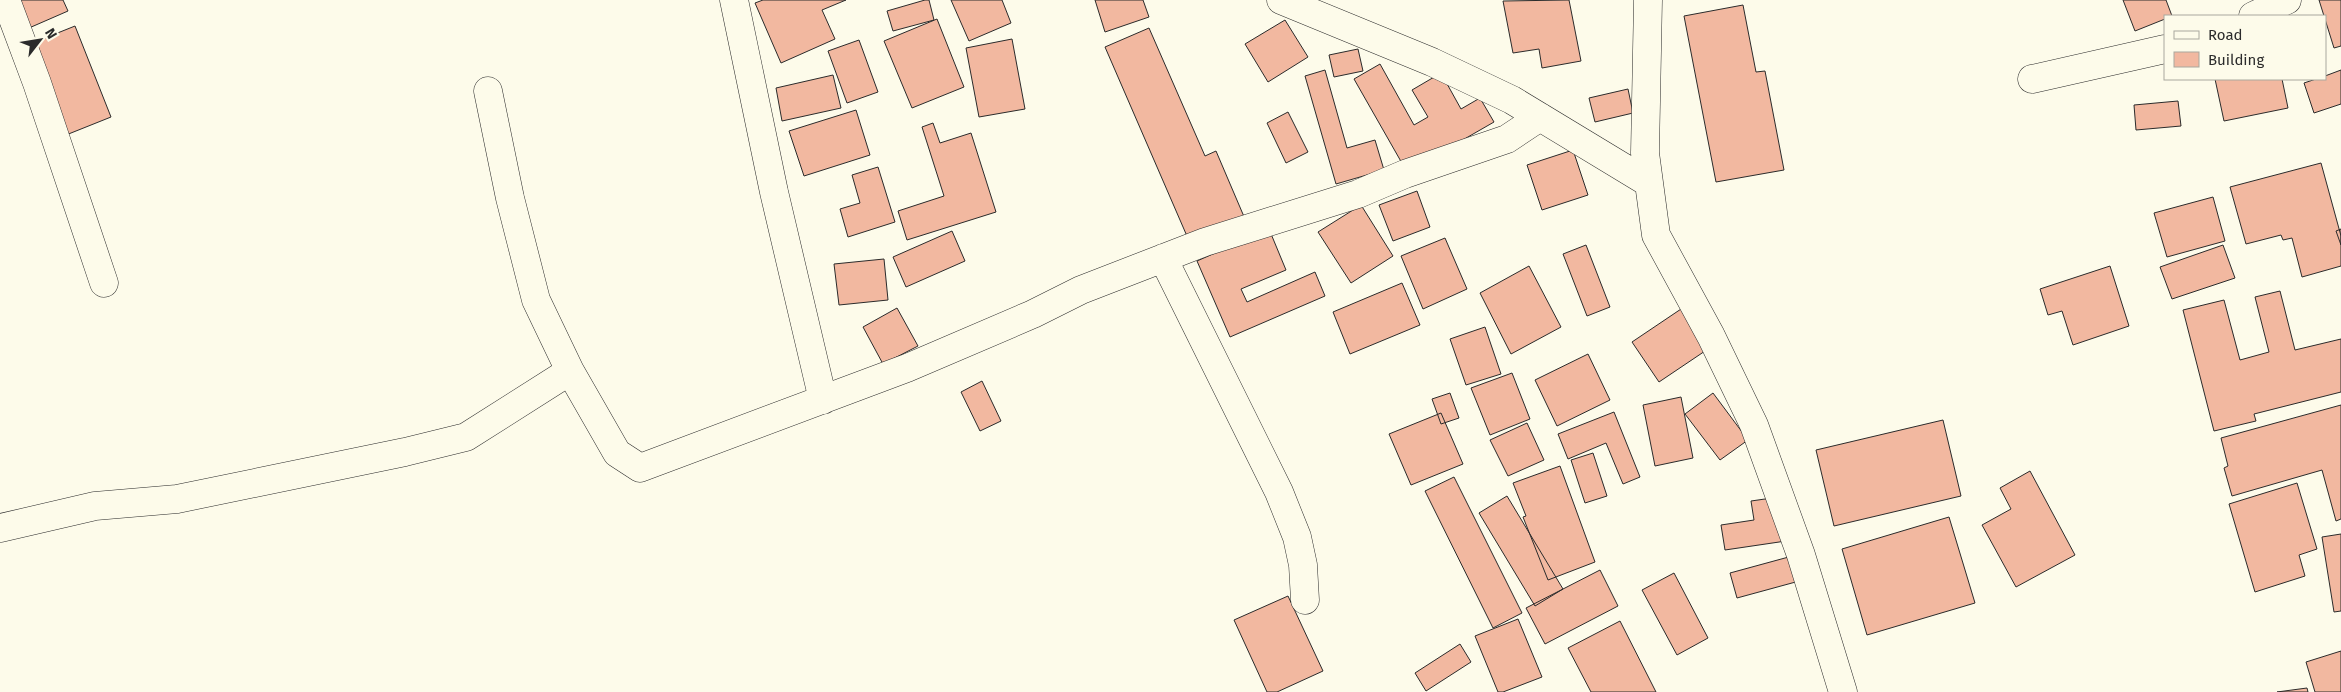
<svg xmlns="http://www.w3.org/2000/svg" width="2341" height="692" viewBox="0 0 2341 692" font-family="'Fira Sans',sans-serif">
  <rect width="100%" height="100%" fill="#fdfbea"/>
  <path fill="#f2b8a0" stroke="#2b2b2b" d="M17,0H63L68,11L29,28Z
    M763,0H846L822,10L835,39L781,63L755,3Z
    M925,0H929L934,20L893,31L887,11Z
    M951,0H1002L1011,23L969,41Z
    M1095,0H1143L1149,17L1105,32Z
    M1569,0L1581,61L1542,68L1539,49L1513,53L1503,1Z
    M2123,0H2166L2172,16H2165V19L2135,31Z
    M2319,0H2341V46L2334,48Z
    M1743,5L1756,72L1765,71L1784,170L1716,182L1684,16Z
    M937,19L964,87L912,108L884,41Z
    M1285,20L1308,57L1268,82L1245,44Z
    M75,26L111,117L66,135L30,44Z
    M1149,28L1205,156L1216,151L1248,226L1193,250L1105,47Z
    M1012,39L1025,109L979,117L966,48Z
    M859,40L878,92L847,103L828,51Z
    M1358,49L1363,71L1334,77L1329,55Z
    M1380,64L1414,125L1428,117L1412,90L1441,73L1461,109L1480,98L1494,122L1407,172L1354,79Z
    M1325,70L1347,148L1375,140L1384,170L1336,184L1305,76Z
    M2341,70V104L2314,113L2304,83L2316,79H2325V76Z
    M833,75L841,108L782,121L776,88Z
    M2215,79H2282L2288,108L2224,121Z
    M1628,89L1633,113L1595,122L1589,98Z
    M2178,101L2181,126L2136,130L2134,105Z
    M856,110L870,155L804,176L789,131Z
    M1288,112L1308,152L1286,163L1267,123Z
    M933,123L940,143L971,133L996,212L907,240L898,211L944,196L922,127Z
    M1573,150L1588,195L1542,210L1527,165Z
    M2321,163L2341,236V266L2302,277L2292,238L2283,240L2281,235L2246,244L2230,187Z
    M878,167L895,222L848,237L840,209L860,203L852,175Z
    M1417,191L1430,227L1393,241L1379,205Z
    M2213,197L2225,241L2167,257L2154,213Z
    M1361,205L1393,256L1351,283L1318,232Z
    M1269,229L1286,270L1241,289L1247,302L1315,272L1325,296L1230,337L1197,261Z
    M2341,229V245L2336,231Z
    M952,231L965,261L906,287L893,257Z
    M1445,238L1467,289L1423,309L1401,256Z
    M1586,245L1610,307L1587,316L1563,254Z
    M2223,245L2235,278L2172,299L2160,267Z
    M884,259L888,300L839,305L834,264Z
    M1529,266L1561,327L1511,354L1480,293Z
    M2110,266L2129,326L2073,345L2062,311L2048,315L2040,289Z
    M1402,283L1420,325L1350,354L1333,312Z
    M2280,291L2295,350L2341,339V392L2254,414L2256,421L2214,431L2183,310L2224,300L2240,360L2269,352L2255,297Z
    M1684,307L1711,347L1659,382L1632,342Z
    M897,308L918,346L883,364L863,327Z
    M1485,327L1501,374L1466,385L1450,339Z
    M1588,354L1610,400L1557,426L1535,380Z
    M1512,373L1530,419L1490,435L1471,388Z
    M982,381L1001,421L980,431L961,392Z
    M1450,393L1459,418L1441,424L1432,399Z
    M1713,393L1748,440L1720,460L1685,414Z
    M1681,397L1693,458L1655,466L1643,405Z
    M2341,405V519L2336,521L2322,470L2232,496L2224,468L2228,466L2221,438Z
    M1614,412L1640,477L1623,484L1606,443L1568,459L1558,434Z
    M1441,413L1463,464L1411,485L1389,434Z
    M1943,420L1961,496L1834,526L1816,450Z
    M1527,423L1544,460L1508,476L1490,440Z
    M1593,453L1607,496L1585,503L1571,460Z
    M1560,466L1595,562L1548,580L1523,517L1526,516L1513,483Z
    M2030,471L2075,555L2016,587L1982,525L2011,509L2000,488Z
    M1454,477L1522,613L1493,628L1425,491Z
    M2297,483L2317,549L2299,555L2305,576L2255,592L2229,504Z
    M1507,496L1563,589L1535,606L1479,513Z
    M1779,497L1786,541L1725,550L1721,525L1754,520L1751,501Z
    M1949,517L1975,603L1867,635L1842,549Z
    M2341,534V611L2334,612L2322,537Z
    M1796,555L1803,580L1737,598L1730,573Z
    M1600,570L1618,606L1545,644L1526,608Z
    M1674,573L1708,638L1677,655L1642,590Z
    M1288,596L1323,671L1277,692H1267L1234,620Z
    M1518,619L1542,677L1503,692H1498L1475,636Z
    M1620,621L1656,692H1591L1568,648Z
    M1460,644L1471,662L1426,691L1415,673Z
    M2341,651V692H2315L2306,662Z
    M2307,688L2308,692H2277Z"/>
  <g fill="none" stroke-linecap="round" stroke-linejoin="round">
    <defs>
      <path id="minor" d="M6,0L37,83L104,283
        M734,0L774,192L823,400
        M1281,0L1432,62L1512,100L1649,183
        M1648,0L1645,153L1656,235L1711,336L1754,425L1801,555L1843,692
        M2253,16L2287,0
        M2032,79L2165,49
        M488,91L510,198L536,300L570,371L617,453L640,468L907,368L1033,314L1081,290L1205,242L1358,194L1405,174L1507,139L1540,117
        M1163,258L1279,492L1297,537L1303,565L1305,600
        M0,528L95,506L177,499L405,452L466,437L570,371"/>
    </defs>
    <use href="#minor" stroke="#2b2b2b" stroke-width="29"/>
    <use href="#minor" stroke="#fdfbea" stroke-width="28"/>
  </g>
  <rect x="2164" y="15" width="162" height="65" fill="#fdfbea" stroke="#a9a89e"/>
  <rect x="2174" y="31" width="25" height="8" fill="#fdfbea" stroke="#a9a89e"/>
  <text x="2208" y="40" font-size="15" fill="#2b2b2b">Road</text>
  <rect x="2174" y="52" width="25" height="15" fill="#f2b8a0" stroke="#a9a89e"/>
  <text x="2208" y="65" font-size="15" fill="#2b2b2b">Building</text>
  <g transform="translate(40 40) rotate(59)" stroke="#fdfbea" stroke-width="4" paint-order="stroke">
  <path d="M0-4L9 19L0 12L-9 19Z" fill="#2b2b2b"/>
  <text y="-8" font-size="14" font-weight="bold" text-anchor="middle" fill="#2b2b2b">N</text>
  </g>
</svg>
